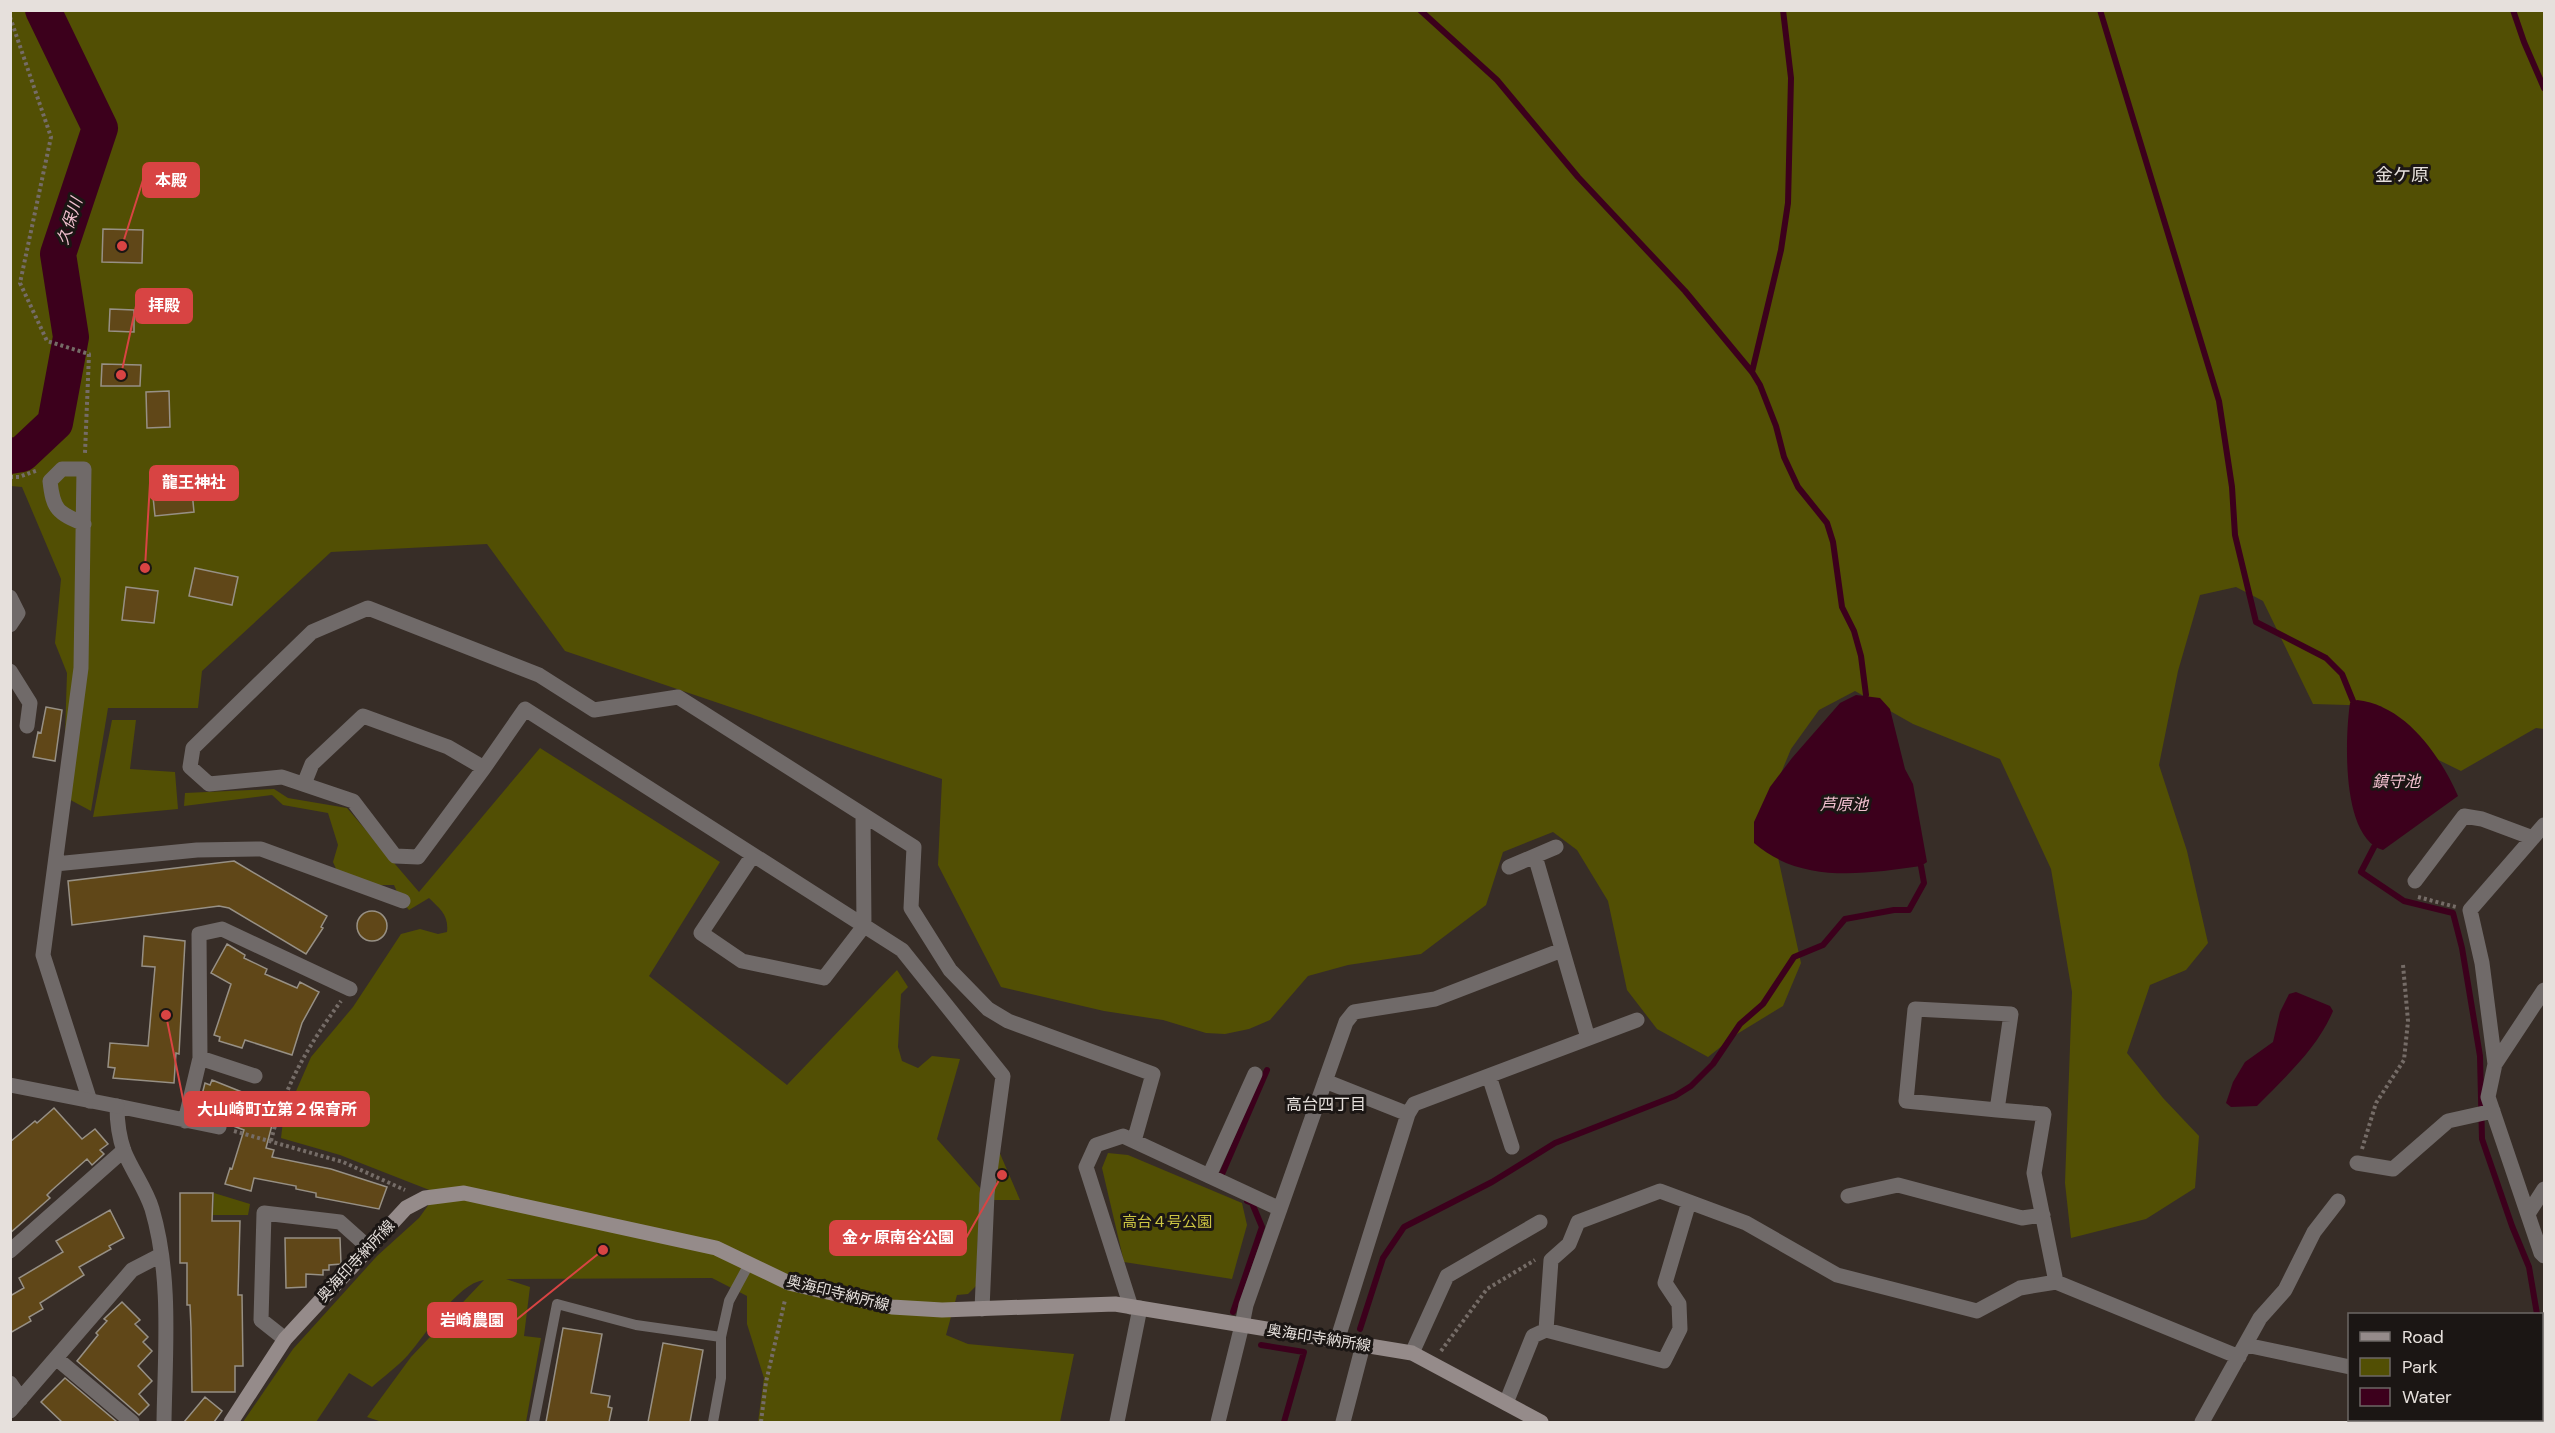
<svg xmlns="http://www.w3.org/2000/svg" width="2555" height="1433" viewBox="0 0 2555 1433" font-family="'DM Sans','Noto Sans JP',sans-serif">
  <rect width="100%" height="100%" fill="#372d27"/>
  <path fill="#524f04" d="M10,11H2544V729L2536,728L2461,771L2414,748L2381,706L2313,704L2263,601L2236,587L2200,595L2178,671L2159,765L2187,851L2208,943L2186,970L2150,985L2127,1053L2163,1098L2199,1136L2195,1188L2146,1219L2071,1238L2065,1183L2072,992L2051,869L2000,759L1913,724L1855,691L1819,710L1791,749L1767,807L1801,963L1783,1006L1737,1034L1708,1057L1657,1029L1627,990L1608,901L1577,850L1553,832L1503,852L1486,905L1421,954L1348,965L1308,976L1270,1020L1249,1029L1225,1034L1206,1033L1163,1020L1104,1011L1001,987L938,865L942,779L565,651L487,544L331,552L202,671L198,708H108L91,811L63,796L67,673L55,643L61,579L22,487L11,486Z
    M112,720H136L130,769L175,772L178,809L93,817Z
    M540,748L720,862L649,976L787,1085L897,970L908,987L901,994L898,1047L902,1061L918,1068L932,1056L960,1059L937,1139L980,1188L976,1286L968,1294L957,1295L946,1335L968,1344L1074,1354L1060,1422H758L764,1378L747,1324V1296L712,1278L506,1279L530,1287L524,1336L541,1338L526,1422H382L367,1417L411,1357L484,1280C457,1283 425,1336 408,1355C397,1367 383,1377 372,1387L349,1373L316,1422H243L293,1349L377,1256L419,1218L437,1193L340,1155L281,1138L283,1121L311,1057L353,1007L401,934L420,929L438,934L447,932C449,915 440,909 429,898L409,910L401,901L394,885H377L337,871L333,862L338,845L328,813L283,805L272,795L184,806L185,793L274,789L288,798L347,808L419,892Z
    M998,1149L1020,1200H994V1150Z
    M1108,1153L1128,1155L1242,1203L1247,1225L1232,1279L1124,1262L1102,1168Z
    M214,1193L250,1204L248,1215H213Z"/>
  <path fill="#3c001c" d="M1856,695L1880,698L1890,709L1905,769L1913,784L1927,862L1921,866C1864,874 1801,884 1754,843V822L1770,787L1792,758L1840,703Z
    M2357,700C2405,705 2440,755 2458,796L2383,850C2341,838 2345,738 2350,703Z
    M2296,992L2330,1006L2333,1011C2317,1049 2285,1077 2257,1106L2231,1107L2226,1103L2233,1082L2245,1062L2273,1042L2280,1012L2289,994Z"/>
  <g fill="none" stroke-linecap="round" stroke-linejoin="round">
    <path stroke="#3c001c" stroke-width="6" d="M1420,10L1497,80L1578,177L1685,291L1752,372L1760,385L1776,426L1784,457L1798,487L1827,523L1833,542L1842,607L1854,631L1861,656L1866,695
      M2100,10L2219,401L2232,487L2235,535L2256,622L2326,658L2342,674L2353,701
      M2513,10L2524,42L2544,88
      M1752,372L1781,250L1788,203L1791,78L1783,10
      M2374,847L2361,872L2404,901L2453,913L2462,948L2480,1056L2482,1139L2512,1226L2529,1267L2537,1314
      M1222,1174L1267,1070
      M1233,1312L1262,1227L1252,1203L1247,1201
      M1360,1329L1383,1258L1404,1227L1492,1182L1555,1143L1675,1096L1691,1086L1713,1064L1740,1024L1763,1004L1794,957L1823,945L1845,919L1894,910H1909L1924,883L1921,866
      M2542,1336L2544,1349
      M1261,1345L1304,1352L1284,1422"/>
    <path stroke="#3c001c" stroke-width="36" d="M10,456L22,454L55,423L71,337L58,254L100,128L43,10"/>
  </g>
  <path fill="#604718" stroke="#979085" stroke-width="1.5" d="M103,229L143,230L142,263L102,262Z
    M110,309L134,310V332L109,331Z
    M102,364L141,365L140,386H101Z
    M169,391L170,427L147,428L146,392Z
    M180,479V482L191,481L194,512L155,516L152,487L159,486L158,481Z
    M195,568L238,577L232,605L189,596Z
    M126,587L158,591L154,623L122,620Z
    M46,707L62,710L55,761L33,757L38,732L41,733Z
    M234,861L327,916L321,927L323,928L306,954L229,908L219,906L72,925L68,881Z
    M357 926a15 15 0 1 1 30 0a15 15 0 1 1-30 0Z
    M144,936L185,941L179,1054L176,1053L174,1083L113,1078L115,1068L108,1067L110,1043L148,1046L155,967L142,966Z
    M227,944L245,955L244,958L267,969L265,974L297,988L300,982L319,992L302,1023L292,1055L245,1040L242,1048L219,1041L220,1037L214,1035L231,984L211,973Z
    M212,1080L277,1106L266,1148L274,1150L272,1157L331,1169L387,1187L379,1209L316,1197V1193L296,1189V1186L254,1178L251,1191L225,1184L230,1168L232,1169L244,1130L228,1124L222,1118L198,1110L205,1083L210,1085Z
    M54,1108L82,1139L95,1129L108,1144L100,1150L104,1154L92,1165L87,1159L52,1190L47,1195L50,1198L10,1233V1142L35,1121L37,1123Z
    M180,1193H213L212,1221H240L238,1295H242L243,1366H235V1392H192L191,1328L190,1305H187V1263H180Z
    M110,1210L124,1238L109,1246L111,1249L79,1267L84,1275L40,1303L43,1309L29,1317L31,1321L10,1333V1296L24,1288L19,1278L63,1252L56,1241Z
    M285,1238H340L341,1264L329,1265V1270H323V1275L306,1274V1287L286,1288Z
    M122,1302L140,1320L135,1324L148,1337L143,1342L152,1351L138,1366L152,1381L139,1394L149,1405L139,1415L77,1361L98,1335L96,1333L107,1321L104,1319Z
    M563,1328L602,1334L591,1393L610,1396L608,1407L612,1408L609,1422H546Z
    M663,1343L703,1350L690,1422H648Z
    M65,1378L117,1422H62L41,1402Z
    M205,1397L222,1411L214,1422H184Z"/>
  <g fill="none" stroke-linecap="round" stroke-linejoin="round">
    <path stroke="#756c67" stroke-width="4" stroke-dasharray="3 3" stroke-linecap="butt" d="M10,17L51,137L20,283L47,341L89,354L85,453
      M10,477H19L38,470
      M2418,897L2456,907
      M234,1131L343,1162L405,1190
      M271,1141C284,1086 308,1046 341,1001
      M2362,1149L2376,1103L2404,1060L2408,1021L2403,965
      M1441,1351L1487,1289L1535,1260
      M761,1422L766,1382L785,1300"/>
    <path stroke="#706a69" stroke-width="10" d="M534,1422L557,1304L636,1325L721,1337
      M713,1422L721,1378V1337L729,1301L749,1264"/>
    <path stroke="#706a69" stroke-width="15" d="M84,524C58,513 53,510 50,481L62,469H84L81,668L43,955L90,1101
      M10,597L18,613L10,625
      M10,671L30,703L27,726
      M304,784L312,764L363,716L448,747L484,768
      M2544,825L2470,910L2482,963L2495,1064L2488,1097L2541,1253L2544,1256
      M753,855L701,933L742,961L824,978L864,926L863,816
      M1535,856L1588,1038
      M55,864L197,850L261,849L403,901
      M1509,867L1556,847
      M2415,881L2464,816L2482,819L2533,838
      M200,1058L255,1076
      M2495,1064L2544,990
      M1489,1076L1512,1147
      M1325,1081L1408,1114
      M1997,1110L1906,1101L1915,1009L2011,1014L1997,1110L2044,1114L2034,1173L2056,1282
      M185,1121L200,1058L199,934L222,929L350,989
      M2357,1163L2393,1169L2448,1121L2493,1111
      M1209,1176L1255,1074
      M1848,1196L1898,1185L2022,1218L2043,1215
      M2528,1214L2544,1189
      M10,1251L124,1150
      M1131,1307L1086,1167L1096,1145L1123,1136L1280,1209
      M982,1309L987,1194L1003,1076L902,950L525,709L484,768L418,857L395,856L353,801L282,777L209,784L190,767L193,748L312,632L368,608L539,675L594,710L678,697L914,847L911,908L950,970L988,1009L1008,1021L1153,1074L1134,1141
      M1242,1325L1246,1305L1346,1022L1354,1012L1435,999L1562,950
      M1546,1330L1664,1361L1680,1329L1679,1304L1665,1283L1689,1202
      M285,1339L261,1320L264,1213L340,1222L368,1247
      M1337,1341L1408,1114L1414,1104L1637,1020
      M2246,1345L2350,1367
      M1412,1353L1447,1276L1540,1222
      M56,1358L132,1422
      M10,1383L21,1399
      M1506,1403L1533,1336L1546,1330L1551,1260L1569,1244L1578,1222L1660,1191L1746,1223L1837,1275L1977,1311L2020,1288L2056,1282L2239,1357
      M10,1411L132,1270L161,1255
      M2456,1420L2457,1422
      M164,1422C165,1352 172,1277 152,1209C146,1189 132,1171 124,1151C119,1137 117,1121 117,1106L219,1127
      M1117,1422L1140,1308
      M1343,1422L1363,1345
      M2202,1422L2260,1318L2285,1290L2314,1232L2338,1201
      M2520,1422L2522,1420"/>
    <path stroke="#706a69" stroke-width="15" d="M10,1085L117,1106
      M2542,1410L2544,1402
      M1218,1422L1242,1325"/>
    <path stroke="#958b8a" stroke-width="15" d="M231,1422L285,1339L406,1208L425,1198L464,1193L716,1248L789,1283L892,1307L942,1310L1115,1304L1412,1353L1541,1422"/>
  </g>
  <g text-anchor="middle" stroke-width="6" stroke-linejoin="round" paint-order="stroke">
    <g font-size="15" fill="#cdc643" stroke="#1b1614">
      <text x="1167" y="1227">高台４号公園</text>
    </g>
    <g font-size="15" fill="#e6e0dc" stroke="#1b1614">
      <text transform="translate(356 1261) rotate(-47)" y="5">奥海印寺納所線</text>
      <text transform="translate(838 1293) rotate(14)" y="5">奥海印寺納所線</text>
      <text transform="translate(1319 1338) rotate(9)" y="5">奥海印寺納所線</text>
    </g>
    <g font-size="16" font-style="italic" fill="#f2c0cf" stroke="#1b1614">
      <text transform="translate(69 221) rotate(-72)" y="6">久保川</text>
      <text x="2396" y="787">鎮守池</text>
      <text x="1844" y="810">芦原池</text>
    </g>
    <g font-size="16" fill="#e6e0dc" stroke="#1b1614">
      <text x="1326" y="1110">高台四丁目</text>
    </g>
    <g font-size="18" fill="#e6e0dc" stroke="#1b1614">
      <text x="2402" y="181">金ケ原</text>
    </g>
  </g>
  <path fill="none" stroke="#d84443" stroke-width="2" d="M122 246L143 180M121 375L136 306M145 568L150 483M166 1015L185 1109M1002 1175L966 1238M603 1250L516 1320"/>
  <g fill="#d84443" stroke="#1b1614" stroke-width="2">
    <circle cx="122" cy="246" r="6"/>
    <circle cx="121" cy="375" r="6"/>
    <circle cx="145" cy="568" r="6"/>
    <circle cx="166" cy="1015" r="6"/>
    <circle cx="1002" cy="1175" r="6"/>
    <circle cx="603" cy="1250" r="6"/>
  </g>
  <g fill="#d84443" stroke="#d84443" stroke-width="2">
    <rect x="143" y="163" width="56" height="34" rx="6"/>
    <rect x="136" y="289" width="56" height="34" rx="6"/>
    <rect x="150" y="466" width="88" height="34" rx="6"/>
    <rect x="185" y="1092" width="184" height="34" rx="6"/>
    <rect x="830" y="1221" width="136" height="34" rx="6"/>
    <rect x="428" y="1303" width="88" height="34" rx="6"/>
  </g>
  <g font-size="16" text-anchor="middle" font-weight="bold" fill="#fff">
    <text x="171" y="186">本殿</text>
    <text x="164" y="311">拝殿</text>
    <text x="194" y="488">龍王神社</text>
    <text x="277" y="1115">大山崎町立第２保育所</text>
    <text x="898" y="1243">金ヶ原南谷公園</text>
    <text x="472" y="1326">岩崎農園</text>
  </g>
  <rect width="2555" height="1433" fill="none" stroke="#e6e0dc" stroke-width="24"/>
  <rect x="2348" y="1313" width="195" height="108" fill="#1b1614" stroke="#6c6764" stroke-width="1.5"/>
  <rect x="2360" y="1332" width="30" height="9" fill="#958b8a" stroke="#6c6764" stroke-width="1.5"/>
  <text x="2402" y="1343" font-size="18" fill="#e6e0dc">Road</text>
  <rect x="2360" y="1358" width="30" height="18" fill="#524f04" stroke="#6c6764" stroke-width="1.5"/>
  <text x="2402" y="1373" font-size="18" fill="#e6e0dc">Park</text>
  <rect x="2360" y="1388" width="30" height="18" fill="#3c001c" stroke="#6c6764" stroke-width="1.5"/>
  <text x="2402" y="1403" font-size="18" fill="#e6e0dc">Water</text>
</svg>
